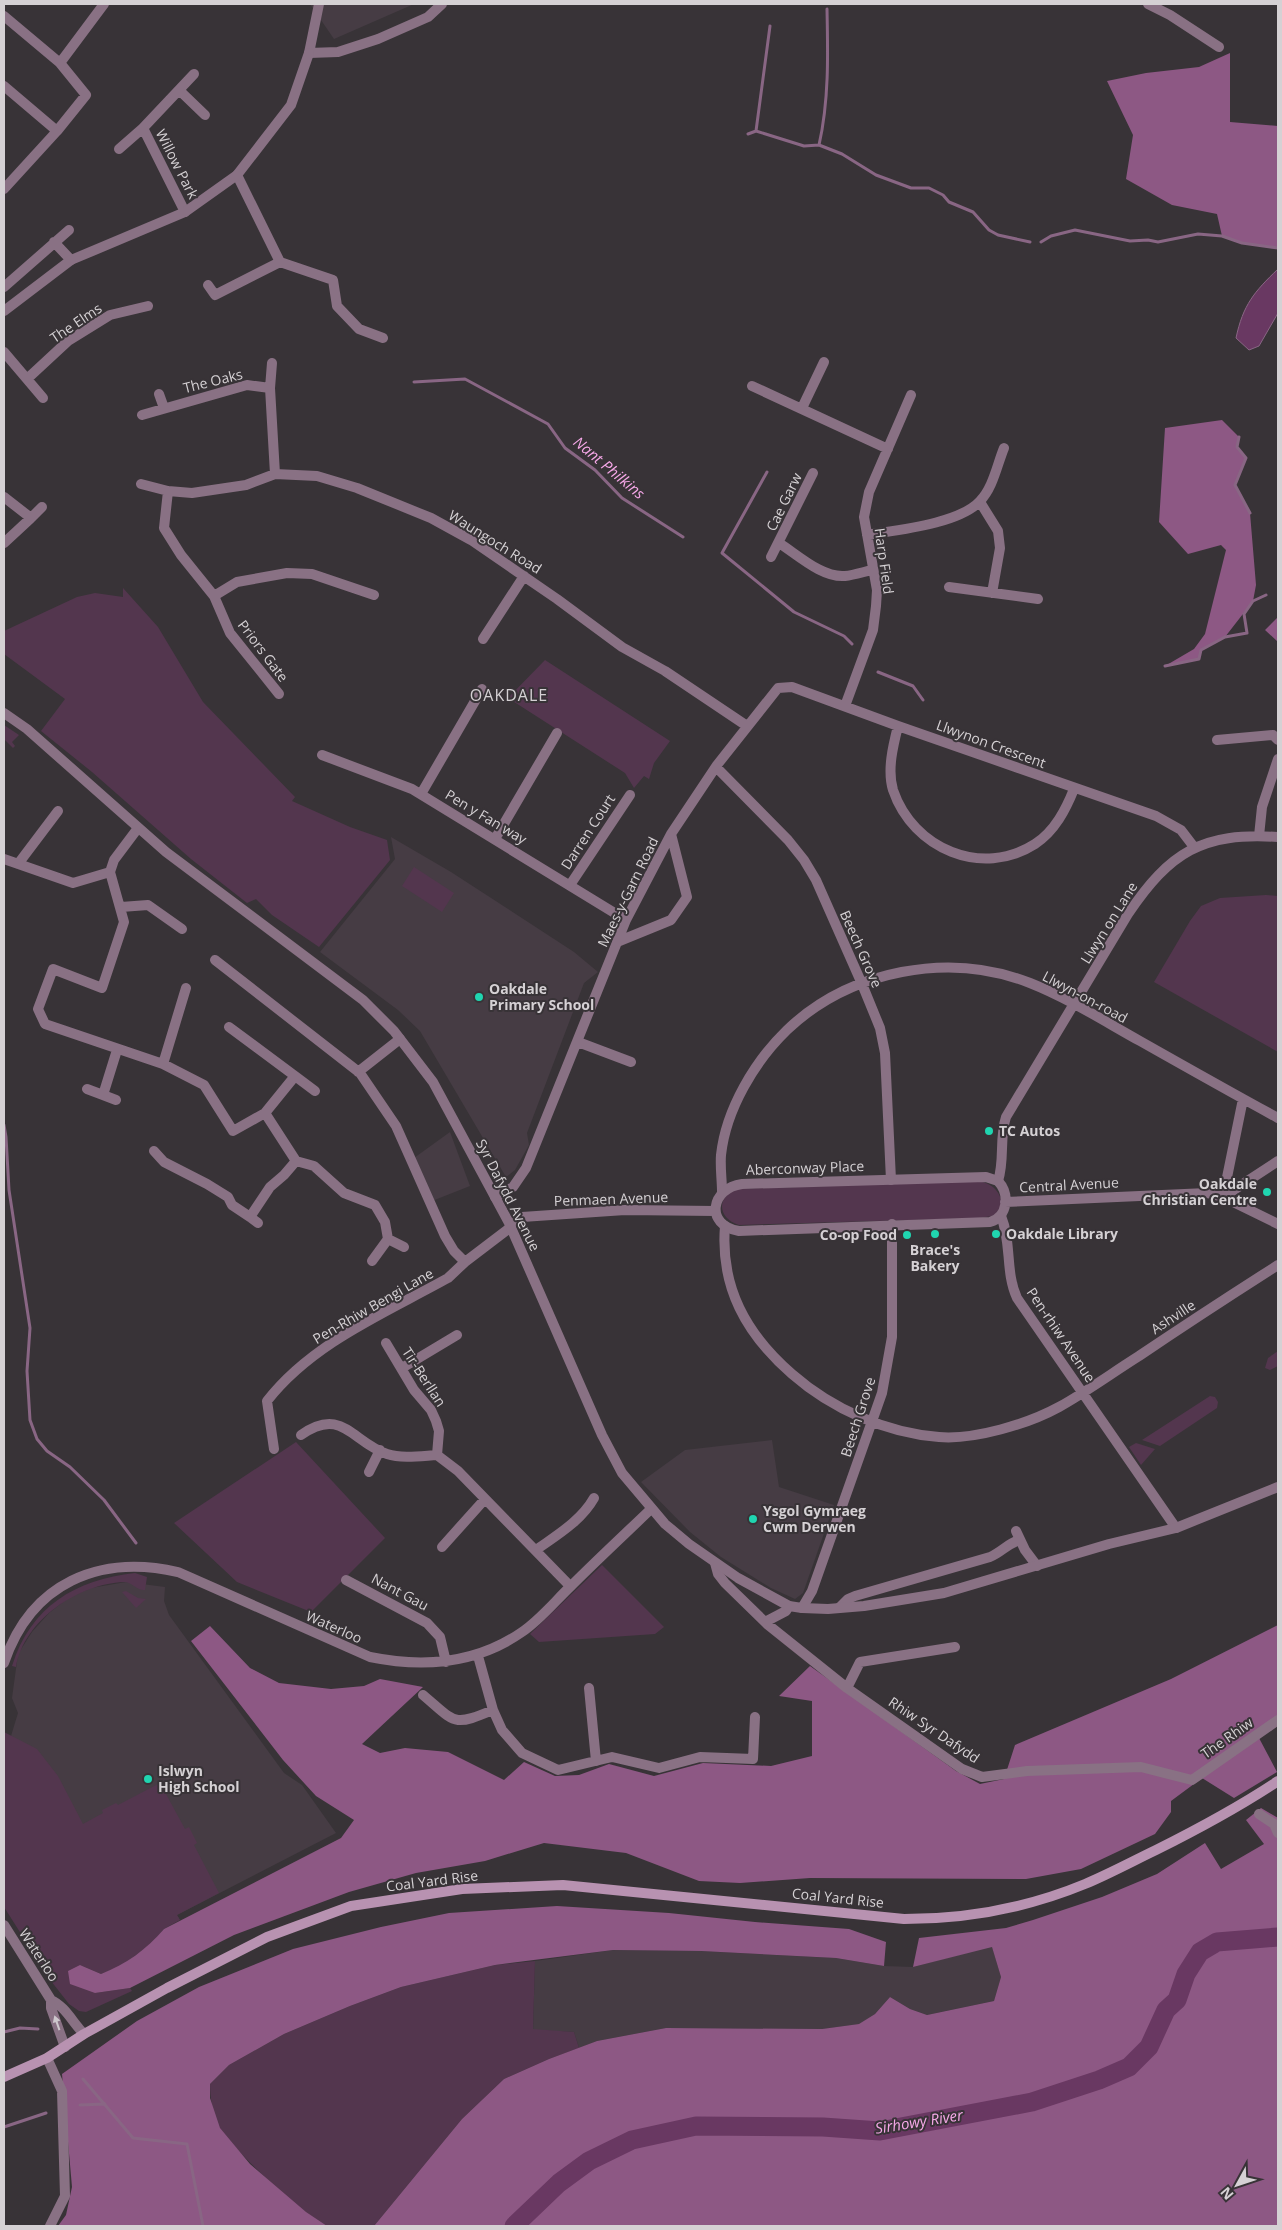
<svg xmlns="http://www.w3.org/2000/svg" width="1282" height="2230" viewBox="0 0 1282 2230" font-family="'Open Sans',sans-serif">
  <rect width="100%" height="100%" fill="#383337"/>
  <path fill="#463c44" d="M310,4H414L334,39Z
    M391,837L451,872L574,952L598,972L584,983L527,1133L529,1145L515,1170L506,1177L420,1031L398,1010L320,952L395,859Z
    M450,1132L470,1186L432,1201L414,1158Z
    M772,1440L779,1487L834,1505L803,1593L795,1599L771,1588L721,1557L690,1532L641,1482L685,1450Z
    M126,1582L165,1587L164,1601L169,1615L284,1773L302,1785L336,1833L177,1915L180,1920L57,1977L11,1736L18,1713L12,1698L18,1654L32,1632L49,1613L68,1598L91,1588Z
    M992,1946L1001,1977L994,2001L927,2015L910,2009L890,1997L875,2014L860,2024L822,2029L666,2028L597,2041L579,2048L574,2032L533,2030L535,1961L613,1950L701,1951L836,1958L884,1966L913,1967Z"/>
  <path fill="#53364e" d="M123,588L158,627L203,702L295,797L292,801L350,827L387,840L390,860L319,947L272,915L256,899L247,903L191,859L92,772L41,731L65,699L4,654V631L77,597L95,593L123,597Z
    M545,660L670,741L654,763L649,779L644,776L634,788L625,773L508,698Z
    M4,725L19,735L12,742L15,746L13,748L4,739Z
    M414,867L454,893L442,912L402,886Z
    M1266,895L1278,896V1052L1154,982L1190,921L1201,906L1220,898Z
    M975,1181C999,1181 1011,1208 992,1216C989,1217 983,1217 980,1218L739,1225C717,1218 716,1196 738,1189Z
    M1278,1351V1366L1270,1370L1265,1368L1268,1358Z
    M1210,1396L1215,1397L1218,1402L1217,1408L1160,1446L1142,1440Z
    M296,1442L385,1538L311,1612L237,1582L174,1523Z
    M1136,1443L1155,1449L1141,1465L1129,1447Z
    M602,1565L664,1627L655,1634L539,1642L530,1634Z
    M135,1573L147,1577L145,1590C137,1591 132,1582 124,1582C78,1584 24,1620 16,1667L12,1666C31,1606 75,1580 135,1573Z
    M126,1591L138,1598L146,1599L136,1608L122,1592Z
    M4,1732L37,1749L58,1776L83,1824L103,1813L102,1810L116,1803L118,1805L160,1783L185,1829L189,1827L197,1843L194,1845L219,1893L177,1915L180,1920L164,1929L151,1944L121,1966L101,1974L80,1965L95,1993L130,1988L132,1991L86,2012L79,2011L69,2004L51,1981L4,1907Z
    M535,1961L533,2029L574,2032L579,2048L549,2059L504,2079L462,2119L374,2226C360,2226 341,2230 328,2226C307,2221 233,2148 220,2129C213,2117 210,2098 210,2084L229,2065L284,2034L350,2006L401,1987L495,1965Z"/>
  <path fill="#8d5884" d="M1230,53V122L1278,126V248L1242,243L1222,236L1217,214L1172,205L1126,179L1133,135L1107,81L1146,73L1199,67Z
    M1222,420L1239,437L1237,447L1246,458L1235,485L1250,513L1256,585L1253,601L1225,637L1201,650L1199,659L1165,666L1194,649L1205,634L1226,550L1221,545L1188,554L1159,522L1165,428Z
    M1278,617V642L1265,630Z
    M1278,1625V1725L1259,1738L1277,1772L1234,1798L1202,1778L1171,1801V1812L1155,1834L1081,1869L1026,1879L810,1878L740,1883L699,1881L626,1853L544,1843L485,1861L416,1873L349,1892L234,1935L130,1988L95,1993L70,1984L68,1971L80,1965L101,1974C126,1964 146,1950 164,1929L341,1838L354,1820L316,1796L283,1760L191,1641L210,1626L250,1668L279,1683L331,1689L364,1686L380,1679L423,1687L362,1744L380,1753L405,1748L448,1752L504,1780L524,1762L555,1776L579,1775L609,1764L654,1776L703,1763L771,1766L812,1756V1701L779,1696L810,1666L956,1771L980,1784L1004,1779L1015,1745L1171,1679Z
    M1261,1808L1278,1818V2226H374L462,2119L504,2079L549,2059L597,2041L666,2028L822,2029L859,2024L875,2014L890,1997L910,2009L927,2015L994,2001L1001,1977L992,1947L913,1967L919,1938L1006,1928L1033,1920L1102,1897L1157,1874L1205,1843L1221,1869L1264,1844L1246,1820Z
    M557,1906L669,1913L755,1922L849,1929L886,1942L884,1966L836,1958L701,1951L613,1950L495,1965L401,1987L350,2006L284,2034L229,2065L210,2084V2098L220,2128L250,2164L306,2212L327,2226H58L66,2215L72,2187L62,2074L137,2021L199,1987L293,1949L381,1927L449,1913Z"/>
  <path fill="#693862" stroke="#896684" d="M1278,269V313L1259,346L1249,350L1236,338C1243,305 1254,292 1278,269Z"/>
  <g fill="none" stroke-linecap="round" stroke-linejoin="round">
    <path stroke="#896684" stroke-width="3" d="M756,131L770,26
      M748,134L756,131L804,146L819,145L842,154L876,175L911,188H929L943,195L949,202L973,212L989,230L998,235L1030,242
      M819,145C829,101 828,55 827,9
      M1041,242L1051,236L1075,230L1130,241L1148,240L1158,242L1198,234L1222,236L1242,243L1278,248
      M414,382L465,379L548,424L565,448L595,470L622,498L683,537
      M1239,437L1237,447L1246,458L1235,485L1250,513
      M767,472L722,553L794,612L844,636L852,644
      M1165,666L1199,659L1201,650L1225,637L1247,633L1244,614L1253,601L1266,595
      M878,672L913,686L923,700
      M4,1125L6,1137L9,1190L30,1328L27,1371L30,1420L37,1439L47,1451L70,1467L104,1500L136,1543
      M4,2032L20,2028L38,2029
      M83,2079L133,2138L187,2144L203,2226
      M80,2105L105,2104
      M4,2127L46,2113"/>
    <path stroke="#693862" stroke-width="19" d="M514,2226L559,2183L589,2161L632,2140L696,2126L823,2127L880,2131L1032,2102L1099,2080L1129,2067L1149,2047L1166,2010L1177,2000L1186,1974L1200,1952L1217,1942L1278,1937"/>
    <path stroke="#897184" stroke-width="10" d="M319,4L309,53L338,52L378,39L428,17L442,4
      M1148,4L1170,15L1219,47
      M4,16L60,63L86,95L57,131
      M60,63L104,4
      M4,86L57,131L4,189
      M179,90L205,115
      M119,149L143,128
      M237,175L280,262L333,280L337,306L359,329L383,338
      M185,212L143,128L194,74
      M54,242L71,260
      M208,285L215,295L280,262
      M4,287L69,230
      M4,352L43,398
      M27,379L68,341L110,315L148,306
      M752,386L888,449
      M270,388L272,363
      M159,394L164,408
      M802,408L824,362
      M142,415L247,385L270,388L275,474
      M141,484L168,491L192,493L246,485L275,474L317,476L357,488L431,518L471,540L557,599L622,647L665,671L747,726
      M168,491L164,528L181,555L214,596L230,633L279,694
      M4,497L31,518L4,543
      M980,502L998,531L1000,548L992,593
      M31,518L42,507
      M867,535C897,530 959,524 980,501C993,488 997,465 1004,448
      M779,543C798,555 822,578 845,576C854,575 863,572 872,570
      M771,557L813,473
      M949,587L1038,599
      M214,596L237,582L287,573L312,574L374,595
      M483,639L524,576
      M845,706L873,630L876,606L877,590L864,517L869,492L911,395
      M898,726C893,746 887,770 893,790C913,849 982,878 1035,844C1055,831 1066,809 1074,789
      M1217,740L1273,735L1278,740
      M322,755L412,789L626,920
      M716,767L788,840L804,860L816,880L862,984L880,1028L885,1053L891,1180
      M421,794L482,689
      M138,828L114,860L110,872L124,922L102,988L53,969L38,1009L45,1024L163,1064L204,1085L233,1131L265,1113L296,1161
      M1259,836L1262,807L1278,759
      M495,839L557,733
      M4,859L73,883L110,872
      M18,864L58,811
      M570,885L630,795
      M121,907L148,905L182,929
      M617,942L671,920L687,897L671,834
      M215,960L360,1073L396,1126L445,1236L454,1251L465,1262
      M229,1027L295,1076L265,1113
      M578,1042L631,1062
      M163,1064L186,988
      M358,1072L400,1039
      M295,1076L315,1091
      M87,1089L103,1095
      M1243,1099L1223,1197L1278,1161
      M116,1100L103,1095L117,1050
      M154,1151L164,1162L207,1184L228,1197L232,1205L250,1217
      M296,1161L314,1166L344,1193L375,1205L385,1222L388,1239L372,1261
      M998,1181C1005,1160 999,1138 1006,1117L1128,914C1170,852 1202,832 1278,837
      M722,1192C722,1180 720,1167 721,1155C726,1109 755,1061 787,1030C850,970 949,951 1030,983C1068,998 1104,1021 1140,1041C1186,1067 1232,1093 1278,1118
      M495,1197L513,1187L526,1168L626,920L671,834L717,765L778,688L792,687L898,726L1156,816L1181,830L1194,847
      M1001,1216C1012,1243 1005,1272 1017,1298L1176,1528
      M258,1223L250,1217L270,1187L284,1175L296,1161
      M725,1226C720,1287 746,1334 792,1374C832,1409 886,1433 939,1437C974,1440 1028,1424 1059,1407C1086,1392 1112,1373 1139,1356C1185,1325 1231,1295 1278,1265
      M388,1239L404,1247
      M386,1343L414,1390L431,1410L436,1421L439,1431L437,1455L458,1471L570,1586
      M402,1368L457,1335
      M301,1435C342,1406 352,1442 387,1454C402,1459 421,1456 437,1455
      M274,1449L267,1401C312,1343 385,1313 448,1278L465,1262L511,1227
      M369,1472L380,1450
      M1016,1531L1025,1550L1037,1566
      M442,1547L485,1499
      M536,1550C557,1535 581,1521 594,1498
      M715,1563L718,1574L725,1583L767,1624L847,1688L962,1769L982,1777L1027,1771L1141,1767L1192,1780L1278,1720
      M346,1580L427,1623L440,1637L446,1662
      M802,1608L812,1591L882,1393L892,1337V1224
      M839,1608L848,1599L855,1596L990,1557C1002,1552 1008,1543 1020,1540
      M765,1622L786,1611L789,1606
      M478,1656L493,1710L502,1730L522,1753L558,1770L612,1757L659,1768L700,1757L753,1759L755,1717
      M4,1663C31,1583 99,1554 178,1572L370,1657C424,1668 476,1664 522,1632C540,1620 556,1600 572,1585C598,1559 625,1534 651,1509
      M589,1688L596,1761
      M847,1688L860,1662L955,1647
      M423,1695C456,1723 452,1727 493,1710
      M1259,1814L1274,1824L1278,1833
      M4,1925L51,2000C65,2006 73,2023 84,2034
      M51,2000V2008L65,2047
      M47,2058L62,2091L65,2196L50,2226"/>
    <path stroke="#897184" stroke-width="10" d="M4,311L71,260L185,212L237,175L291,105L309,53
      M4,713L27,729L166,852L363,1000L394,1031L433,1082L509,1223L602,1435L622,1473L665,1524L689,1544L738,1578L789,1606L802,1608L828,1609L864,1606L944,1593L1109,1544L1176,1528L1278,1487
      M986,1177L998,1181C1010,1194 1008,1217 990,1222L739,1231C704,1225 711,1188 742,1184Z
      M1005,1202L1207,1193L1223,1197L1278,1224
      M509,1223L522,1217L625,1210L715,1211"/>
    <path stroke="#b892b1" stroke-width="10" d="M4,2077L47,2058L84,2034L167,1988L267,1937L351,1906L462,1889L563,1885L904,1919C966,1919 1027,1908 1085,1884C1109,1874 1133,1861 1156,1850C1198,1829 1239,1807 1278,1781"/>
  </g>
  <defs><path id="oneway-solid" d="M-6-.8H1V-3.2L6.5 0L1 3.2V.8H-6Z" transform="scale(1.25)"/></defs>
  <use fill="#cdc7cc" href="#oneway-solid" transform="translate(57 2023) rotate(-109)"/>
  <g fill="#20d5b0" stroke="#383337" stroke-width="2">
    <circle cx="479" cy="997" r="5"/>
    <circle cx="989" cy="1131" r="5"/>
    <circle cx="1267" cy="1192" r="5"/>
    <circle cx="935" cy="1234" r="5"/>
    <circle cx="996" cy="1234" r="5"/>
    <circle cx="907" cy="1235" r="5"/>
    <circle cx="753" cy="1519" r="5"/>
    <circle cx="148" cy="1779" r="5"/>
  </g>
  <g text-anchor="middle" stroke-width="4" stroke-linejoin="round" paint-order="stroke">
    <g font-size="14" fill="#d5d1d4" stroke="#383337">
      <text transform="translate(177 164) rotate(63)" y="5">Willow Park</text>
      <text transform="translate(76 323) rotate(-34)" y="5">The Elms</text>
      <text transform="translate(213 381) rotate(-14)" y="5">The Oaks</text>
      <text transform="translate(784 502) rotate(-64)" y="5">Cae Garw</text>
      <text transform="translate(495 542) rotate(32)" y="5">Waungoch Road</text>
      <text transform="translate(884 561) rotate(82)" y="5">Harp Field</text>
      <text transform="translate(263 651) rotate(53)" y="5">Priors Gate</text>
      <text transform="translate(991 744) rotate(20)" y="5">Llwynon Crescent</text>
      <text transform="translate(486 817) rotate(31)" y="5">Pen y Fan way</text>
      <text transform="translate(588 832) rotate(-57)" y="5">Darren Court</text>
      <text transform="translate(628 892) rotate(-64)" y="5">Maes-y-Garn Road</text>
      <text transform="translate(1109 923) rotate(-58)" y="5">Llwyn on Lane</text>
      <text transform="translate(861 949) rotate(66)" y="5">Beech Grove</text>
      <text transform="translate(1085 997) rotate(28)" y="5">Llwyn-on-road</text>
      <text transform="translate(805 1168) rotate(-2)" y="5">Aberconway Place</text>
      <text transform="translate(1069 1185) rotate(-3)" y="5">Central Avenue</text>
      <text transform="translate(508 1195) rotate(63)" y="5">Syr Dafydd Avenue</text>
      <text transform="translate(611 1199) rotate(-2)" y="5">Penmaen Avenue</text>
      <text transform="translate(373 1306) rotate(-30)" y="5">Pen-Rhiw Bengi Lane</text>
      <text transform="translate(1173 1317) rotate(-33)" y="5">Ashville</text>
      <text transform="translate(1061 1335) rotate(56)" y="5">Pen-rhiw Avenue</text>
      <text transform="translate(424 1377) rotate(57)" y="5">Tir-Berllan</text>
      <text transform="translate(858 1417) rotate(-72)" y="5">Beech Grove</text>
      <text transform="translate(400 1592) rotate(28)" y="5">Nant Gau</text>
      <text transform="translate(334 1627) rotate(24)" y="5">Waterloo</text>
      <text transform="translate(934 1730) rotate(34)" y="5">Rhiw Syr Dafydd</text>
      <text transform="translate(1227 1738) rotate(-35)" y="5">The Rhiw</text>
      <text transform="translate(432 1881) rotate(-7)" y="5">Coal Yard Rise</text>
      <text transform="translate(838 1898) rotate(6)" y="5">Coal Yard Rise</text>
      <text transform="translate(39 1955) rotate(57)" y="5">Waterloo</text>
    </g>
    <g font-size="14" font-weight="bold" fill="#d5d1d4" stroke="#383337" text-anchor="start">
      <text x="489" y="994">Oakdale<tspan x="489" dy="16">Primary School</tspan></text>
      <text x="999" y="1136">TC Autos</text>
      <text x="1257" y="1189" text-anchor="end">Oakdale<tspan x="1257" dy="16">Christian Centre</tspan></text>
      <text x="1006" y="1239">Oakdale Library</text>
      <text x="897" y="1240" text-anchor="end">Co-op Food</text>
      <text x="935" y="1255" text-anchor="middle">Brace's<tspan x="935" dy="16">Bakery</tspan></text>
      <text x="763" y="1516">Ysgol Gymraeg<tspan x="763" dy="16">Cwm Derwen</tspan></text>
      <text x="158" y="1776">Islwyn<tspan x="158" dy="16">High School</tspan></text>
    </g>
    <g font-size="15" font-style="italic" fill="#f6a8e8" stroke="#383337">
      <text transform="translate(609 468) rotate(40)" y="5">Nant Philkins</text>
      <text transform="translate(919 2122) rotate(-9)" y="5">Sirhowy River</text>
    </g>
    <g font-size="16" letter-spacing="1" fill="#d5d1d4" stroke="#383337">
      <text x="509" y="701">OAKDALE</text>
    </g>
  </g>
  <rect width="1282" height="2230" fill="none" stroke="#d5d1d4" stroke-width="10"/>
  <g transform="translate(1237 2185) rotate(230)" stroke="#383337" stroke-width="4" paint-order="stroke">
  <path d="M0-4L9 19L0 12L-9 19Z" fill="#d5d1d4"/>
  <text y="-8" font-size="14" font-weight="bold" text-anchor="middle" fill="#d5d1d4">N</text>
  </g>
</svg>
